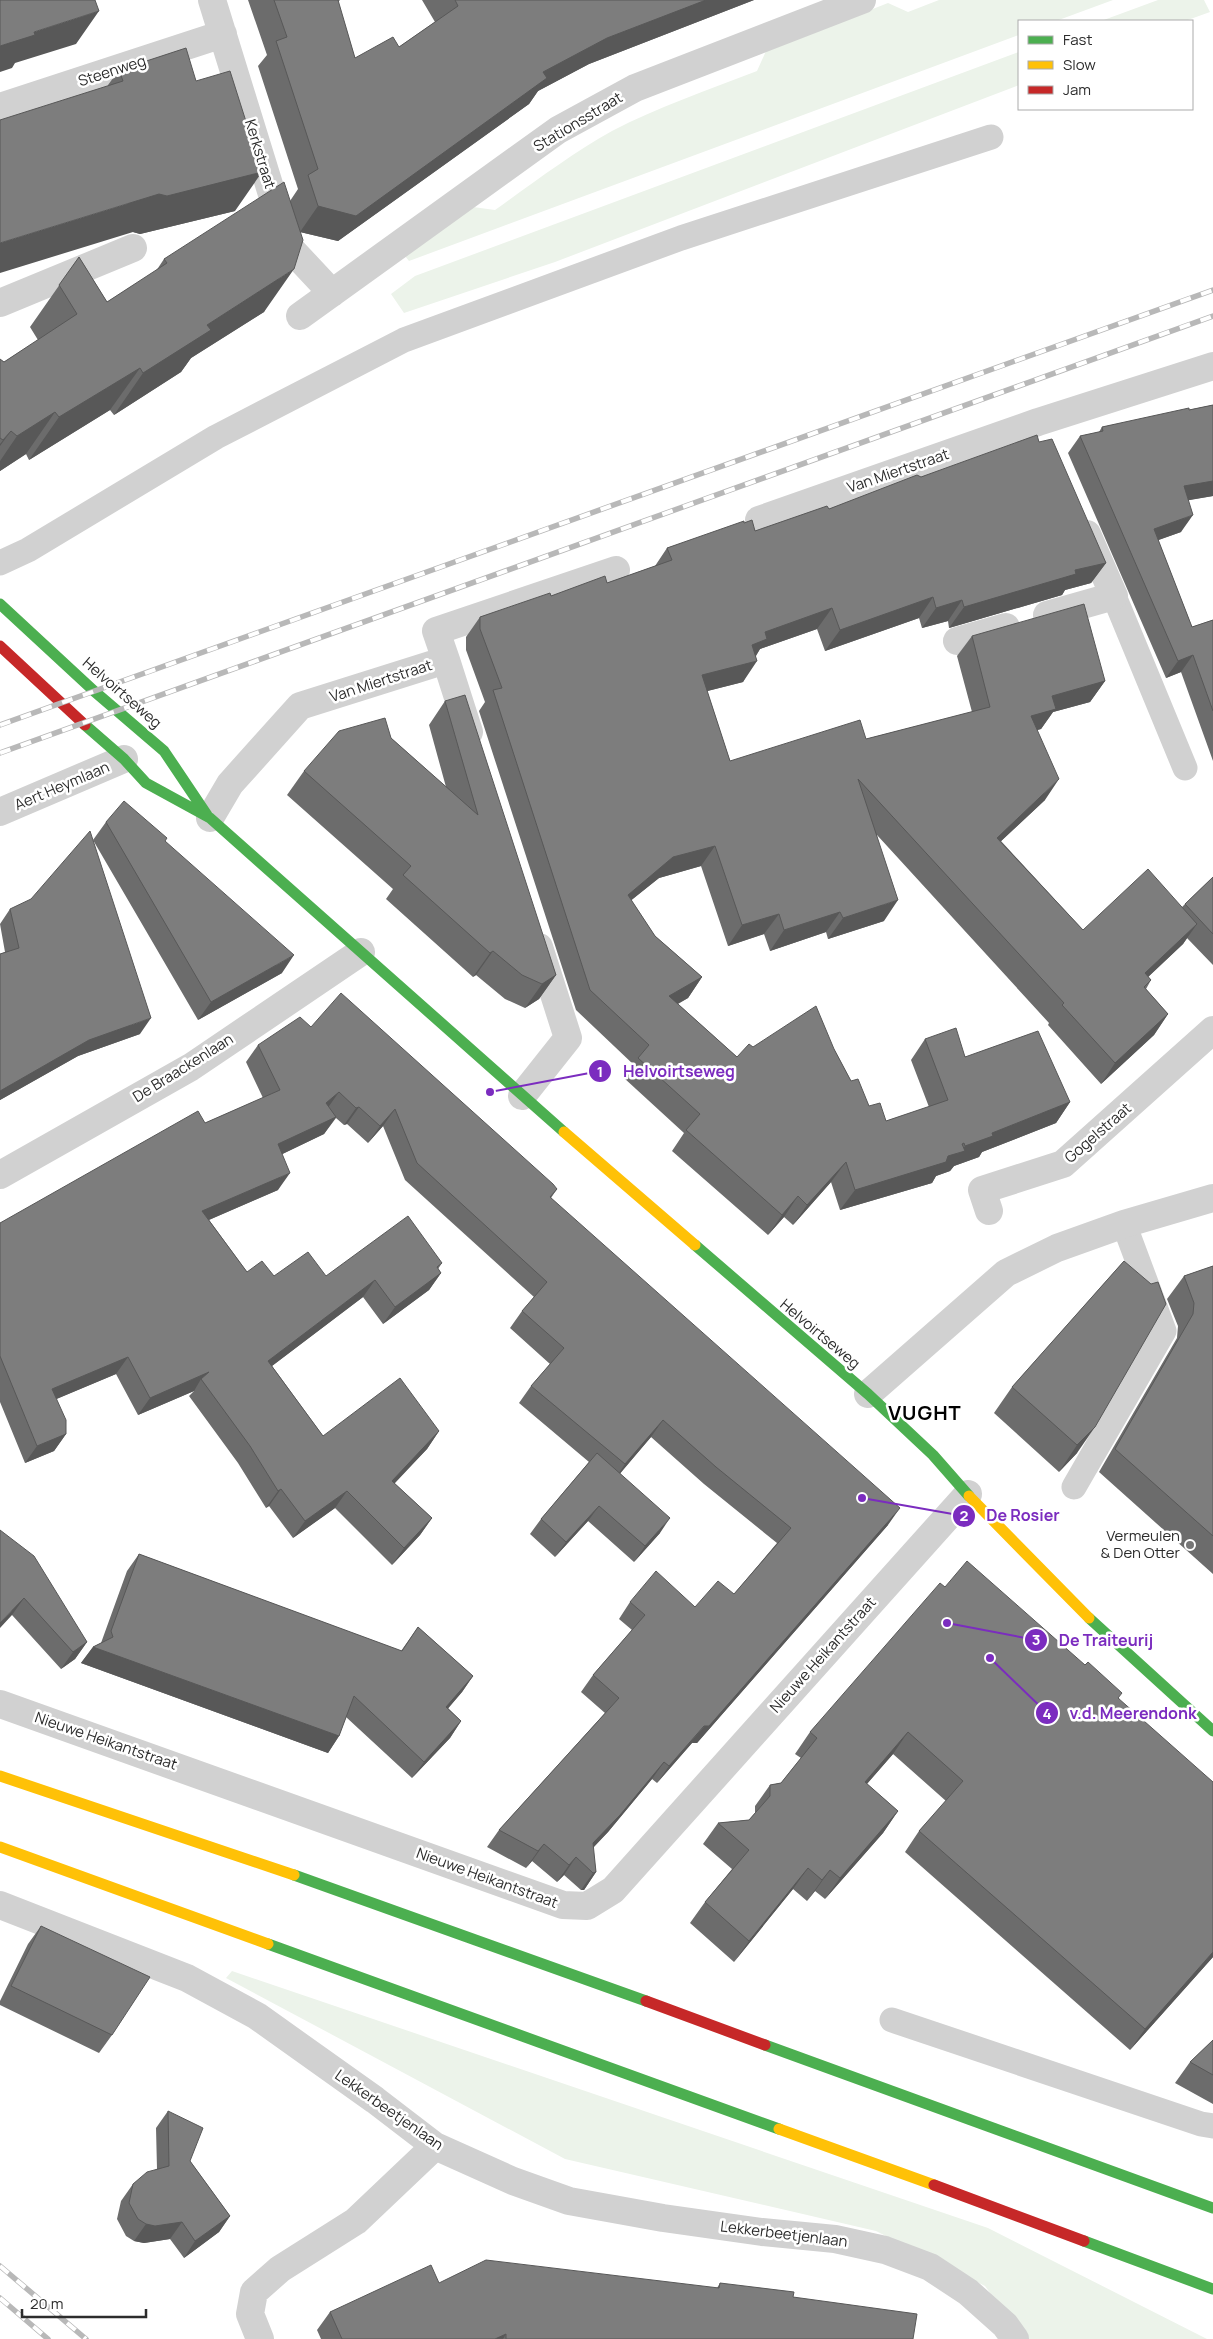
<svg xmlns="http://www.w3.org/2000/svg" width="1213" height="2339" viewBox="0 0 1213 2339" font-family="Manrope,sans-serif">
  <rect width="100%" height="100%" fill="#fff"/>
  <path fill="#ecf3ea" d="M939,0H1113L1056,21H1019V35L409,261L405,256L473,207L495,210C533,183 571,154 612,131C658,107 708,90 757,71L766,51L888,3L908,12Z
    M1158,0H1204L1210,12L1185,21H1101Z
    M1019,52V85L555,262L404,313L391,294L415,276Z
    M232,1971L988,2228L1207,2339H1024L985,2286L876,2231L565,2159L226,1978Z"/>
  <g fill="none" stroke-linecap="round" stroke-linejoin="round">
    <path stroke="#d1d1d1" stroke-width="25" d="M0,563L28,550L216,437L404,340L681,238L991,137
      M1114,596L1185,768
      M1074,1487L1164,1331L1124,1224
      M892,2020L1201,2124L1213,2126"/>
    <path stroke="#d1d1d1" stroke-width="28" d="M212,0L288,246L332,293
      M0,107L223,34
      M0,303L133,248
      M300,316L558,130L635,88L862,0
      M759,520L1038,422L1213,366
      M1047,615L1114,596L1087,534
      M957,641L1006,627
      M446,660L469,732
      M0,812L124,759
      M210,818L230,784L300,706L446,660L436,631L616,570
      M522,1096L568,1038L539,947
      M0,1175L191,1067L361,952
      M989,1211L982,1190L1063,1164L1213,1030
      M868,1394L1006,1273L1057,1248L1124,1224L1213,1198
      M0,1704L563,1905L587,1906L613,1890L968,1494
      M0,1905L187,1978L257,2016L375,2100L435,2146L513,2181L569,2201L663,2218L762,2232L835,2239L885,2250L930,2267L968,2292L1005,2325L1015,2339
      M260,2339L250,2314L254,2292L280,2269L356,2221L435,2146"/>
    <path stroke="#4caf50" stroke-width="11" d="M0,604L94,691L164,751L207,815
      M85,725L124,759L146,783L210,818L564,1132
      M695,1245L868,1394L933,1455L969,1496
      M1089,1618L1213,1731
      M294,1875L646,2001
      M268,1944L779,2129
      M765,2045L1213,2208
      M1084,2241L1213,2289"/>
    <path stroke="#ffc107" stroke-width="11" d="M564,1132L695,1245
      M969,1496L1089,1618
      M0,1776L294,1875
      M0,1847L268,1944
      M779,2129L934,2185"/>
    <path stroke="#c62828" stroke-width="11" d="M0,646L85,725
      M646,2001L765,2045
      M934,2185L1084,2241"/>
    <defs>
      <path id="rail" d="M0,725L1213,290
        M0,753L1213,316
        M0,2266L86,2339
        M0,2298L48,2339"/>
    </defs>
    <use href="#rail" stroke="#b8b8b8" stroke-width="5.5"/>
    <use href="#rail" stroke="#fff" stroke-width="4" stroke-dasharray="11" stroke-linecap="butt"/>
  </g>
  <path fill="#6c6c6c" d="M248,0H340L338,2L355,58L399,47L435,22L422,0H754L589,64L538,91L529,104L338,241L300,232L264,312L191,358L181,372L114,415L110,410L29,460L26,454L0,471V359L4,362L38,340L30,327L79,257L107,302L156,271L164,259L290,201L298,189L258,66L267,55Z
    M119,70L235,211L140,234L133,232L108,85Z
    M1213,405V496L1188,500L1181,532L1158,540L1192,627L1213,620V761L1181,672L1166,678L1068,453L1080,436L1099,432L1102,427Z
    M1039,442L1106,563L1091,583L1065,590L1062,595L949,628L948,621L922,628L919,618L825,651L817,629L760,649L756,656L743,682L707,691L730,761L866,739L972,712L957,656L972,636L1105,681L1090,702L1053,712L1041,729L1037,730L1045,800L1001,841L1083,930L1182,907L1185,904L1213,877V965L1187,938L1183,944L1148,977L1151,980L1146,989L1168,1014L1154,1035L1101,1084L1048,1025L1049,1023L877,835L884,921L828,939L826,932L770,951L764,934L728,946L701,866L659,878L631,900L655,936L702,977L688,998L678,1004L737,1057L753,1047L834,1049L851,1081L869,1106L886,1121L929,1107L911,1060L925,1039L1070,1102L1056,1123L982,1152L979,1157L954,1166L950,1171L936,1176L932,1183L840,1210L831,1182L793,1225L784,1217L768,1235L672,1151L684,1133L624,1078L634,1065L576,1010L479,711L485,702L466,650V637L480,617L551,596L607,583L655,566L667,548L744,523L755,531L829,509L921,477Z
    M445,701L556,975L539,999L525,1008L505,999L476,975L473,977L386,899L393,889L287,795L304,771L391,738L446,787L429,725Z
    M106,822L165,841L282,973L198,1020L93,840Z
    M10,909L140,1034L78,1056L0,1100V954L5,952L0,924Z
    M311,1027L557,1189L551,1198L888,1525L697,1743H692L657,1783L652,1779L608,1832L593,1848L596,1872L584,1890H581L564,1875L557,1882L532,1861L526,1868L487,1847L499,1830L605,1713L581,1692L593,1675L632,1630L619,1619L630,1602L695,1607L734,1594L777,1543L704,1484L651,1437L620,1473L660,1533L634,1562L588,1521L555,1557L530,1534L541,1519L589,1462L519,1403L531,1386L550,1364L510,1328L522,1311L534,1297L405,1180L383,1126L368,1143L347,1124L344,1125L336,1118L324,1134L282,1154L278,1190L209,1220L247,1272L274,1276H326L442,1263L438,1269L441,1273L429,1290L383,1324L363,1297L272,1366L323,1436L439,1431L427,1449L394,1483L432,1518L420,1535L392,1565L335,1508L293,1538L269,1506L266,1508L238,1463L189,1396L194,1391L138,1415L116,1374L56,1399L66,1434L54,1451L25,1463L0,1402V1223L205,1123L263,1098L246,1062L258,1045Z
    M1124,1261L1077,1453L1059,1472L994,1413L1012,1387Z
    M1213,1266V1574L1099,1472L1177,1338L1178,1326L1167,1299L1184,1276Z
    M0,1530L87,1642L75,1659L61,1669L12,1615Z
    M139,1554L401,1651L418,1627L473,1676L462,1692L448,1708L461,1721L450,1738L412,1778L346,1717L339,1736L328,1753L81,1663L93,1647L101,1643L127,1571Z
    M945,1587L1119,1698L1213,1957L1130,2050L905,1852L919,1831L946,1801L893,1754L867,1784L898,1811L883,1833L825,1899L815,1891L807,1901L793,1889L734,1962L690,1923L705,1902L732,1869L703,1844L718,1823L749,1820L755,1813V1806L770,1785L781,1783L801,1758L795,1754L810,1732Z
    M41,1926L112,2035L99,2053L0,2005V2001L28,1944Z
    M1213,2040V2104L1175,2083L1190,2062Z
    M168,2111L190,2161L230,2216L219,2232L184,2258L170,2239L144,2243L134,2241L126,2236L117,2219L121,2201L133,2184L157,2169L156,2128Z
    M439,2283L717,2288L720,2283L793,2297L913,2339H321L317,2330L330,2312Z"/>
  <path fill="#585858" d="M706,0H754L589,64L538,91L529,104L338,241L300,232L318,206L543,72L607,38Z
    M99,11L76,44L15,63L12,68L0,72V46L34,32Z
    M262,172L235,211L140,234L133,232L0,273V243L159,194Z
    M294,269L264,312L191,358L181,372L114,415L143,373L207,325Z
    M140,368L110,410L29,460L59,417Z
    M55,412L26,454L0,471V461L17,436Z
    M11,431L0,446V444Z
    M1213,481V496L1173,503L1184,486Z
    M1193,515L1181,532L1142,546L1154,529Z
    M1106,563L1091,583L1065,590L1062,595L949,628L964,607L1075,570Z
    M933,597L919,618L825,651L840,630Z
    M962,600L948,621L922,628L936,608Z
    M832,608L817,629L760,649L753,660L752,645L765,632Z
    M1193,655L1181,672L1166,678L1178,661Z
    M757,661L743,682L688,696L702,675Z
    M1105,681L1090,702L1053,712L1041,729L1016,736L1031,716L1052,696Z
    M1059,779L1045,800L983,858L997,838Z
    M715,846L701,866L659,878L613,915L628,895L673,857Z
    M898,900L884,921L828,939L843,918Z
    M840,912L826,932L770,951L784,930Z
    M779,914L764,934L728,946L742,925Z
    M1197,924L1183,944L1130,994L1145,973Z
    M493,951L476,975L473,977L490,953Z
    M294,955L282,973L198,1020L211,1002Z
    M556,975L539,999L525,1008L542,984Z
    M702,977L688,998L655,1016L669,996Z
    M1168,1014L1154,1035L1101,1084L1115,1063Z
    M151,1018L140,1034L78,1056L0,1100V1091L89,1040Z
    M339,1092L327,1109L326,1103Z
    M1070,1102L1056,1123L982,1152L979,1157L954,1166L950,1171L936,1176L932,1183L840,1210L855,1190L948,1156L962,1144L964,1143L957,1154L961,1152L965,1146L992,1133Z
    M359,1107L347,1124L344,1125L356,1108Z
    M395,1109L383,1126L368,1143L380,1126Z
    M336,1117L324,1134L266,1162L278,1144Z
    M846,1162L831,1182L793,1225L807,1205Z
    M290,1173L278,1190L190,1228L202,1211Z
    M798,1196L784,1217L768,1235L782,1215Z
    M441,1273L429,1290L383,1324L395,1307Z
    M375,1280L363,1297L256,1378L268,1361Z
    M128,1357L116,1374L40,1406L52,1389Z
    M209,1372L201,1379L194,1391L138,1415L150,1398Z
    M663,1420L651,1437L613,1482L625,1464Z
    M1095,1427L1077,1453L1059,1472L1077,1445Z
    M439,1431L427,1449L380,1499L392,1481Z
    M66,1434L54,1451L25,1463L37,1446Z
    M281,1489L269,1506L266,1508L278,1491Z
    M347,1491L335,1508L293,1538L305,1521Z
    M599,1506L588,1521L555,1557L566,1542Z
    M900,1508L888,1525L697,1743H692L657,1783L669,1766Z
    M432,1518L420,1535L392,1565L404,1548Z
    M670,1518L660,1533L634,1562L645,1546Z
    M24,1598L12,1615L0,1628V1623Z
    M87,1642L75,1659L61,1669L73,1652Z
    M93,1647L339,1736L328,1753L81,1663Z
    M473,1676L462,1692L435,1724L446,1707Z
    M461,1721L450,1738L412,1778L424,1762Z
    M908,1732L893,1754L850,1803L865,1782Z
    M664,1762L652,1779L608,1832L581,1860L593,1843Z
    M898,1811L883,1833L825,1899L840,1878Z
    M544,1844L532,1861L526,1868L538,1851Z
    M576,1857L564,1875L557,1882L569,1865Z
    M808,1868L793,1889L734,1962L749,1941Z
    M830,1870L815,1891L807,1901L822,1880Z
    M596,1872L584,1890H581L593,1873Z
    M1213,1952V1957L1130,2050L1145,2029Z
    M230,2216L219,2232L184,2258L195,2241Z
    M182,2222L170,2239L144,2243L134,2241L146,2224Z
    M506,2334L503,2339H495Z"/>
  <path fill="#7d7d7d" stroke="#585858" d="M0,0H95L99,11L34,32L35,35L0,46Z
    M274,0H338L355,58L393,37L399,47L458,6L455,0H706L607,38L543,72L547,78L356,216L318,206L308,175L318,169L276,41L287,37Z
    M186,48L196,81L230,71L262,172L167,196L159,194L0,243V120L123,81L119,70Z
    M284,182L303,240L294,269L207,325L211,330L143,373L140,368L59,417L55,412L17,436L11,431L3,440L0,438V359L4,362L77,314L59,285L79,257L107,302L167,263L164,259Z
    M1213,405V481L1184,486L1193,515L1154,529L1192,627L1213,620V711L1193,655L1178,661L1080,436L1103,431L1102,427L1189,408V410Z
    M1037,435L1039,442L1052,439L1106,563L1075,570L1076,574L964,607L962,600L936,608L933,597L840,630L832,608L765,632L767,639L752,645L757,661L702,675L730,761L860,720L866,739L990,707L972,636L1084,604L1105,681L1052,696L1056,709L1031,716L1059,779L997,838L1083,930L1148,869L1197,924L1145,973L1151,980L1144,987L1168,1014L1115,1063L1062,1005L1064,1003L858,779L898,900L843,918L840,912L784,930L779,914L742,925L715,846L673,857L628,895L655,936L702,977L669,996L737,1057L749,1044L753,1047L816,1006L834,1049L851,1081L858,1079L869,1106L880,1103L886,1121L948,1100L925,1039L956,1028L965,1057L1038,1031L1070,1102L992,1133L993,1136L965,1146L964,1143L962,1144L965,1151L948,1156L946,1162L855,1190L846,1162L807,1205L798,1196L782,1215L686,1130L700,1114L638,1058L649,1045L590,990L493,690L502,688L480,629V617L550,593L551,596L605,576L607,583L672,560L667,548L744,521V523L752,520L755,531L827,506L829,509L917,475L921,477Z
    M465,695L556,975L542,984L522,975L493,951L490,953L403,875L411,866L304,771L339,731L385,718L391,738L478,815L445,701Z
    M124,801L167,838L165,841L294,955L211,1002L106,822Z
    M90,831L151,1018L89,1040L0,1091V954L19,948L10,909L31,899Z
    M1213,877V934L1185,904Z
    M341,993L553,1184L557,1189L550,1197L900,1508L709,1726H704L669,1766L664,1762L620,1815L593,1843L596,1872L593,1873L576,1857L569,1865L544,1844L538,1851L499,1830L619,1698L593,1675L645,1615L630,1602L656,1571L695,1607L718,1581L734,1594L791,1528L716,1467L663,1420L625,1464L531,1386L564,1348L522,1311L547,1282L417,1163L395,1109L380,1126L359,1107L356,1108L339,1092L326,1103L336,1117L278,1144L290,1173L202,1211L247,1272L262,1261L274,1276L308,1252L326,1276L408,1216L442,1263L437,1267L441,1273L395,1307L375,1280L268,1361L323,1436L400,1378L439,1431L392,1481L432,1518L404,1548L347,1491L305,1521L281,1489L278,1491L250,1446L201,1379L209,1372L150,1398L128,1357L52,1389L66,1420V1434L37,1446L0,1356V1223L198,1111L205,1123L280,1090L258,1045L300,1017L311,1027Z
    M1124,1261L1151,1284L1158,1282L1166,1304L1095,1427L1077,1445L1012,1387Z
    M1213,1266V1536L1115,1449L1193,1314L1194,1303L1184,1276Z
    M597,1453L670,1518L645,1546L599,1506L566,1542L541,1519Z
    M0,1530L34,1556L87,1642L73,1652L24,1598L0,1623Z
    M139,1554L402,1651L418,1627L473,1676L446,1707L461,1721L424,1762L354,1696L339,1736L93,1647L113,1637L111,1631Z
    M967,1561L1085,1665L1088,1662L1122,1693L1118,1698L1213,1782V1952L1145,2029L919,1831L963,1781L908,1732L865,1782L898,1811L840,1878L830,1870L822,1880L808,1868L749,1941L705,1902L749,1850L718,1823L749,1820L770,1796V1785L781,1783L817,1738L810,1732L940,1583L945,1587Z
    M41,1926L150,1977L112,2035L11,1986Z
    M1213,2040V2075L1190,2062Z
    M168,2111L203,2128L190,2161L230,2216L195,2241L182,2222L155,2226L146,2224L138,2219L129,2203L133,2184L147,2172L169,2166Z
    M486,2260L719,2288L720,2283L794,2292L793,2297L917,2314L913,2339H506V2334L495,2339H342L330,2312L431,2265L439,2283Z"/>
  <circle fill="#767676" stroke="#fff" stroke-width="2" cx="1190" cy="1545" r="5"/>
  <g text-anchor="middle" stroke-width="5" stroke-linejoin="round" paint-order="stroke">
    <g font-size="15" fill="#2c2c2c" stroke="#fff">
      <text transform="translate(112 71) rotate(-18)" y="5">Steenweg</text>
      <text transform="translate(578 122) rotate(-31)" y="5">Stationsstraat</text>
      <text transform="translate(260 154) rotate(73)" y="5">Kerkstraat</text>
      <text transform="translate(898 471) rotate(-19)" y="5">Van Miertstraat</text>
      <text transform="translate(381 681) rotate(-18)" y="5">Van Miertstraat</text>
      <text transform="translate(122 693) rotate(41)" y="5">Helvoirtseweg</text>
      <text transform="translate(62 786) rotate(-23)" y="5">Aert Heymlaan</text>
      <text transform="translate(183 1068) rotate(-32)" y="5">De Braackenlaan</text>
      <text transform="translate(1098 1133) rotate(-41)" y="5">Gogelstraat</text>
      <text transform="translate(820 1334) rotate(40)" y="5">Helvoirtseweg</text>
      <text transform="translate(823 1655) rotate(-48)" y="5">Nieuwe Heikantstraat</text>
      <text transform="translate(106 1741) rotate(19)" y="5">Nieuwe Heikantstraat</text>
      <text transform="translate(487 1878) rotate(20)" y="5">Nieuwe Heikantstraat</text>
      <text transform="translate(389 2110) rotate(35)" y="5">Lekkerbeetjenlaan</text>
      <text transform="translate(784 2234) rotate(7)" y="5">Lekkerbeetjenlaan</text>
    </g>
    <g font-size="15" fill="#2c2c2c" stroke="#fff" text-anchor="end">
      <text x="1180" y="1541">Vermeulen<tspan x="1180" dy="17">&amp; Den Otter</tspan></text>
    </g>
    <g font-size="20" font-weight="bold" letter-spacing="1" fill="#000" stroke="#fff">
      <text x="925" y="1420">VUGHT</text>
    </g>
  </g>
  <path fill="none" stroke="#7b2cbf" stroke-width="2" d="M490 1092L600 1071M862 1498L964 1516M947 1623L1036 1640M990 1658L1047 1713"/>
  <g fill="#7b2cbf" stroke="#fff" stroke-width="2">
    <circle cx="490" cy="1092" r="5"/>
    <circle cx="862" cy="1498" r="5"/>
    <circle cx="947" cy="1623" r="5"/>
    <circle cx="990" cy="1658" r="5"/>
    <circle cx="600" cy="1071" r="12"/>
    <circle cx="964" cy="1516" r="12"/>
    <circle cx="1036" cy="1640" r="12"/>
    <circle cx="1047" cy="1713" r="12"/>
  </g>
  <g font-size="15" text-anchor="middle" font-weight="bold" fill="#fff">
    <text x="600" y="1077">1</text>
    <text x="964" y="1521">2</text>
    <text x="1036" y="1645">3</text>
    <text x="1047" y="1719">4</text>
  </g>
  <g font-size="16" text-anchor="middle" font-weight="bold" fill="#7b2cbf" stroke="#fff" stroke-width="5" stroke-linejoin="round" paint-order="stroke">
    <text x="679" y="1077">Helvoirtseweg</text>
    <text x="1023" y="1521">De Rosier</text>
    <text x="1106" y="1646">De Traiteurij</text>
    <text x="1133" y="1719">v.d. Meerendonk</text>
  </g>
  <rect x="1018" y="20" width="175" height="90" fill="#ffffff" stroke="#ababab"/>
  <rect x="1028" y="36" width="25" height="8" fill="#4caf50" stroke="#ababab"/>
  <text x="1063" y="45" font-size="15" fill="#2c2c2c">Fast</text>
  <rect x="1028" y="61" width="25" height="8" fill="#ffc107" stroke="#ababab"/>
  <text x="1063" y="70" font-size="15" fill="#2c2c2c">Slow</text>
  <rect x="1028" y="86" width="25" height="8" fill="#c62828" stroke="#ababab"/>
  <text x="1063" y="95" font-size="15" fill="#2c2c2c">Jam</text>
  <path d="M22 2309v8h124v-8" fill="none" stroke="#2c2c2c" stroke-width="2.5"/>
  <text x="30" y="2309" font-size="15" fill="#2c2c2c" stroke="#ffffff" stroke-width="4" paint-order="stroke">20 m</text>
</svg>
